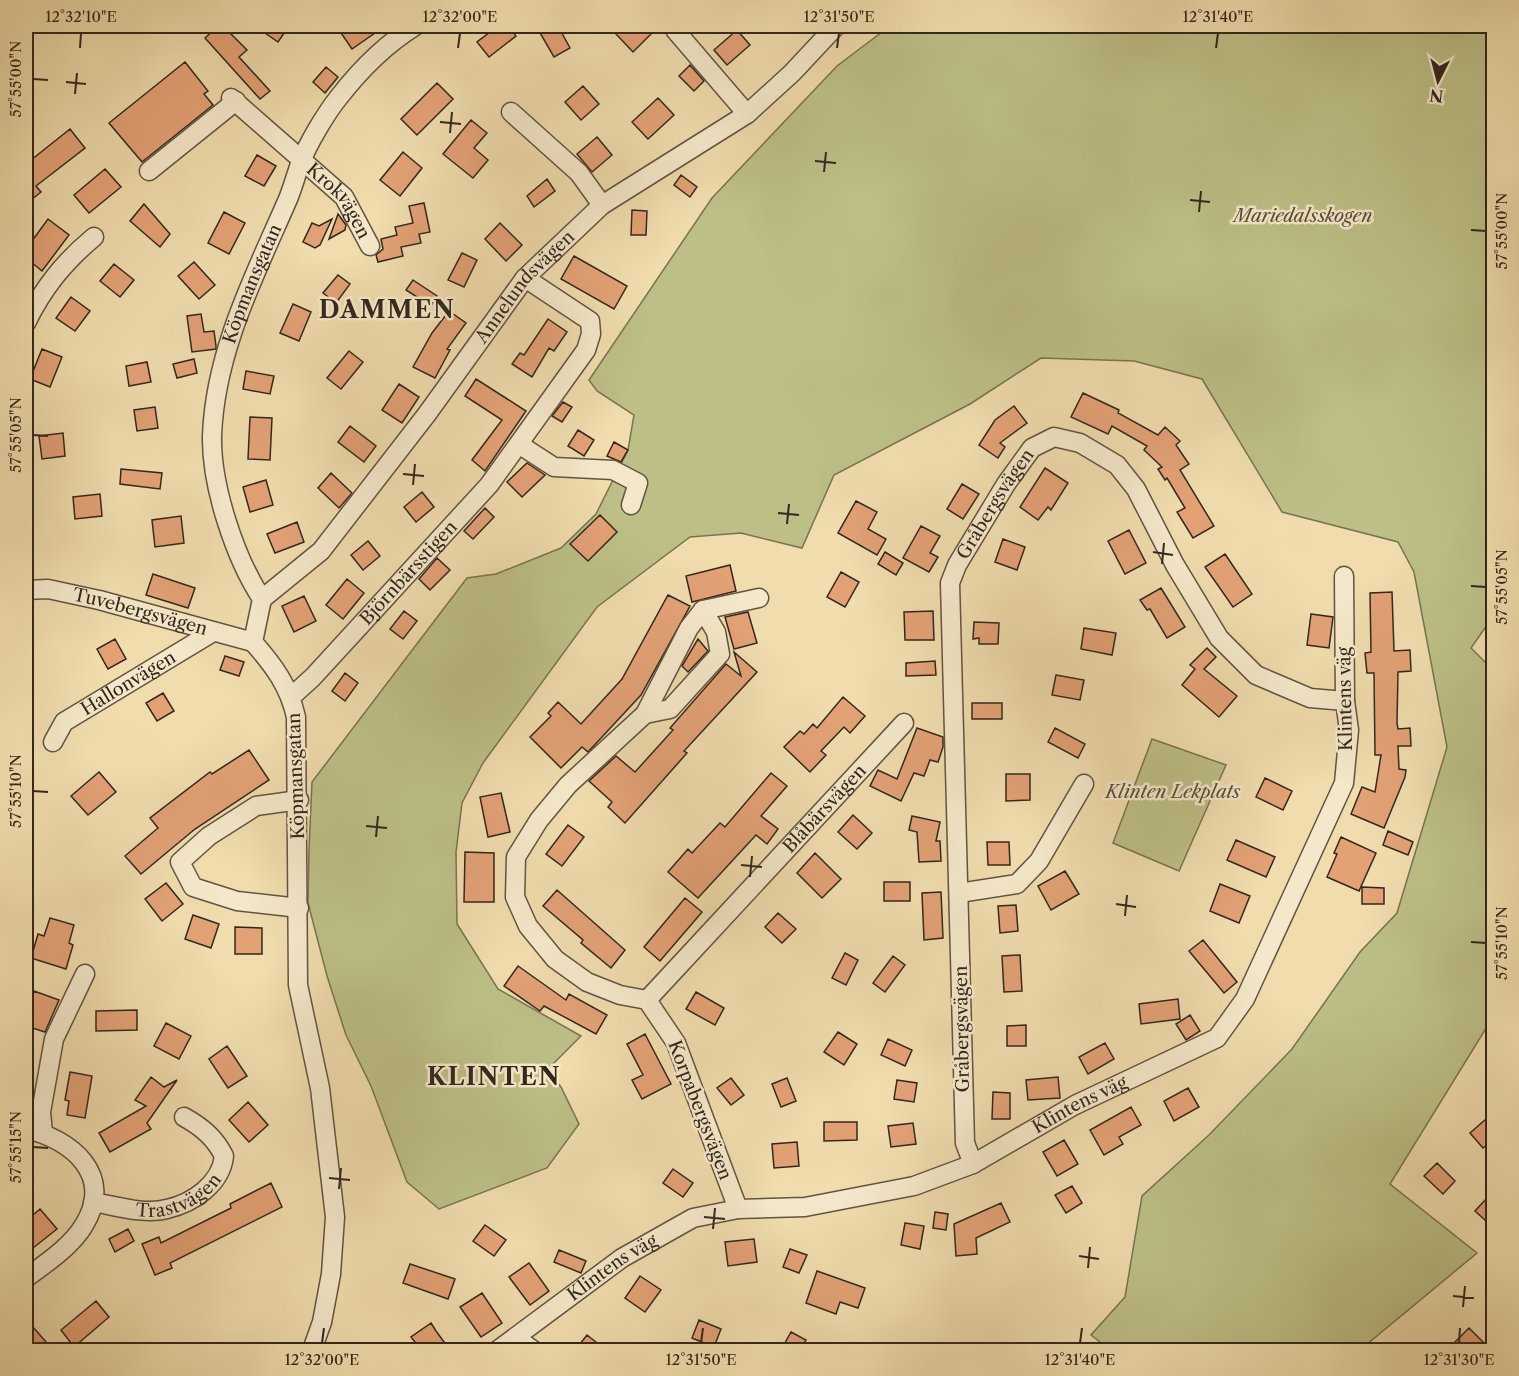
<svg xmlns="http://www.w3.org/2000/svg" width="1519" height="1376" viewBox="0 0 1519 1376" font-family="'Libre Caslon Text',serif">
  <rect width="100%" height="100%" fill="#f0dcad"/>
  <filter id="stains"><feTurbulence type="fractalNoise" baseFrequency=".00333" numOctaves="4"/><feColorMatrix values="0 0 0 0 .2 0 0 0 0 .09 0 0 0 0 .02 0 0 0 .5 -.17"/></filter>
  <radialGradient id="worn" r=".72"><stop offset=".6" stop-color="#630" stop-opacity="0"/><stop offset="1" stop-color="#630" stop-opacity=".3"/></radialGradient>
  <path fill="#bdbf87" stroke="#787352" stroke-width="1.5" d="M890,26H1493L1494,615L1471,648L1493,670V1017L1390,1184L1477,1253L1360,1350H1110L1091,1335L1125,1297L1142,1196L1209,1135L1292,1049L1360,952L1397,913L1447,747L1414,572L1398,542L1282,512L1202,379L1134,361L1041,358L970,404L834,475L802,548L741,533L690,537L597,607L483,763L462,803L456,852L457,924L498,989L581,1036L547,1070L561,1087L579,1124L547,1168L439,1209L407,1182L371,1086L346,1035L327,976L308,903L309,850L312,782L467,578L496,574L561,548L596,514L628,450L634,415L597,391L589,380L712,198L837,66Z
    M1152,739L1226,765L1179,871L1113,843Z"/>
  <path fill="#e3a176" stroke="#33271d" stroke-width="1.5" d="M218,26H223L247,50L239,57L270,91L260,99L205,38Z
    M255,26H289L278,42Z
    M346,26H385L352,49L339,30Z
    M498,26H508L516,36L489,57L477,42Z
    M536,26H558L570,48L554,57Z
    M624,26H643L651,34L633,52L616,34Z
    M737,30L750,45L727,65L714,50Z
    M185,62L208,91L204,94L213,105L142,162L109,123Z
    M690,65L704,81L694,91L679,76Z
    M326,67L338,77L325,93L313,82Z
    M437,83L453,99L417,135L401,119Z
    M583,86L599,104L581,120L565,102Z
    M658,98L674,115L648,139L632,122Z
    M471,120L487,133L474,148L488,160L473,178L443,154Z
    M70,129L85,148L36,186L41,192L26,204V164Z
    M597,137L612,155L592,172L577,154Z
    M403,152L422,168L400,196L380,180Z
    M257,155L276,166L264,186L245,176Z
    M105,169L121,187L89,213L74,195Z
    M681,175L697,187L690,197L674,185Z
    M547,179L555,191L534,207L527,196Z
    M424,203L430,232L419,234L421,243L401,247L403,256L378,262L376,255L383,249L381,239L397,235L395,227L413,223L409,206Z
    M144,204L170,234L160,247L130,221Z
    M632,210L647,211L646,235H631Z
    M224,212L245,223L229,254L208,243Z
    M338,214L346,225L345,230L329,239Z
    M48,219L69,235L42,271L26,258V249Z
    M332,219L320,245L315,248L303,242L312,223L319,226Z
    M500,223L522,245L506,261L485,239Z
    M462,253L477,260L464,287L448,280Z
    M574,256L627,286L614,309L561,279Z
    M194,262L215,285L199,299L178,276Z
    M114,264L134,280L120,297L100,281Z
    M338,275L350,284L336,303L323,293Z
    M413,280L437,296L431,306L406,290Z
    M71,297L90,311L75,331L56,318Z
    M293,304L311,312L299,341L280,333Z
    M449,311L466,323L447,349L450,350L435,378L413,367L432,333Z
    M201,314L204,332L214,331L216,346V349L192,352L187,316Z
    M548,319L567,332L554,351L549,348L532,377L512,364L520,353L524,355Z
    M42,349L62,357L50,387L30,379Z
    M349,351L363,362L341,389L327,378Z
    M194,359L197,373L177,378L173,364Z
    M147,362L151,382L129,386L126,366Z
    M246,371L274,376L270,394L243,389Z
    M476,379L526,411L485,471L472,460L502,420L465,396Z
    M399,384L419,397L402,423L382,410Z
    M1083,393L1119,410L1118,413L1158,435L1165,427L1180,441L1176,445L1189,464L1180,470L1214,526L1193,538L1177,512L1185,508L1167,478L1165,480L1158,469L1162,467L1144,450L1147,446L1112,426L1108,434L1071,417Z
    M563,402L572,407L562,422L552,416Z
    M1014,406L1027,423L1000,443L1005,447L998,458L979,445L995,420Z
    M155,407L158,428L137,431L134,410Z
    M250,417L272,418L270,460L248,459Z
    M350,426L376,446L364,462L338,442Z
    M578,430L594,440L584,456L568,446Z
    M63,433L65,456L42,459L39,436Z
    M614,442L628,450L621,462L607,456Z
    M527,463L545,475L522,497L507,482Z
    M1045,468L1068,483L1051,510L1048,507L1038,520L1020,507Z
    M121,469L162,473L160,489L120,484Z
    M331,473L352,493L339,508L318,488Z
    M266,480L273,505L250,512L243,487Z
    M962,484L979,494L963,519L947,509Z
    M422,492L434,507L416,522L404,507Z
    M100,494L102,516L75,519L73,497Z
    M856,501L877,512L868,529L886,539L877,555L838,533Z
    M485,508L494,517L473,539L464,531Z
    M600,515L617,532L588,561L570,544Z
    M181,516L184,543L155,547L152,520Z
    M297,522L304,542L275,553L267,534Z
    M921,526L940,536L930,553L938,557L929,572L903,558Z
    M1129,530L1146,563L1125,574L1108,541Z
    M1003,539L1025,547L1017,570L995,562Z
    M368,541L380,556L363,570L351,555Z
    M885,552L903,563L896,575L878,564Z
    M1225,554L1252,594L1233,607L1205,567Z
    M437,558L450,570L430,590L419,579Z
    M730,565L736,591L692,602L686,576Z
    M841,572L859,582L845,607L827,597Z
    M153,574L195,588L188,608L146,595Z
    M347,579L364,593L343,619L326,605Z
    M1161,588L1185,627L1167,638L1150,609L1147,610L1140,600Z
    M1392,592L1394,651L1410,650L1411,671L1398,672L1397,723L1398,729L1410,728L1411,746H1398L1399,769L1406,770L1405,777L1384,828L1351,814L1362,787L1375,792L1381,755H1375L1374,673H1367L1365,653L1371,652L1370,593Z
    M668,595L690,606L641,695L588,752L582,747L561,768L530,737L551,716L548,713L558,702L581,724L622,679Z
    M304,596L316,621L294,632L282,606Z
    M404,611L417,621L403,639L390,629Z
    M933,611L934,640H905L904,612Z
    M748,612L757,643L734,649L725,617Z
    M1311,614L1333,617L1329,648L1307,645Z
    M974,622L999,623L998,644H979V638L973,639Z
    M1084,628L1116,633L1112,655L1081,649Z
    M115,639L126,659L108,669L97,649Z
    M698,639L708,651L688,672L682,666Z
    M1207,648L1216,657L1204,669L1237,696L1219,717L1182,685L1195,669L1190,665Z
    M734,652L757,672L684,751L687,753L625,823L608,807L612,802L589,781L616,756L635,772L673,730L670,728L726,664L741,676Z
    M225,656L244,662L239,676L220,670Z
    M935,661L936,675L906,676V663Z
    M345,673L358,683L345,701L332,691Z
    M1056,675L1084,680L1080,700L1052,695Z
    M163,693L174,711L157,721L146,703Z
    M843,697L865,716L850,733L844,727L821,751L826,755L810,772L784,747L800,731L804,734L813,724L817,728Z
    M972,703H1002V719H972Z
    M917,728L943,737V747L938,762L930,760L924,776L914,773L901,801L870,786L878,770L897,779Z
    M1055,728L1085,744L1078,758L1048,742Z
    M249,750L269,780L195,829L141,874L125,856L158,828L150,818L210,772L212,774Z
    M99,772L116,792L88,815L71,796Z
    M771,773L787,786L761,816L778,829L767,844L756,835L698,898L668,872L688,849L692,853L720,823L725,827Z
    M1006,774H1030V800L1006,801Z
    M1265,778L1292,791L1283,810L1256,797Z
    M501,793L510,832L488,837L480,797Z
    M853,815L872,833L857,849L838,832Z
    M912,816L940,822L936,841H940L941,861L919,862L917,832L909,830Z
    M568,825L584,837L562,866L546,854Z
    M1388,831L1413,842L1408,855L1383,845Z
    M1341,837L1376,853L1359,891L1327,877L1337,854L1334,853Z
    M1236,840L1275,857L1266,877L1227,860Z
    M987,842H1009L1010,865H988Z
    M465,852L494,853V902H464Z
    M815,853L841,879L822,898L797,873Z
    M1065,871L1079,894L1051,910L1038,886Z
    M884,882H910V901H884Z
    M166,883L183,904L162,921L145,899Z
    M1220,884L1250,896L1239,923L1210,911Z
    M1362,887L1384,888V904H1362Z
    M557,890L625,950L611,968L581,943L583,940L543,906Z
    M941,892L943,938L924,940L922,893Z
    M685,898L702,912L660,961L644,947Z
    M1016,905L1018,931L1000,933L998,906Z
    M778,913L796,929L782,943L765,927Z
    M193,915L219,924L211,948L185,939Z
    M50,918L74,925L69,943L73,945L66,969L31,958L38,934L44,936Z
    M235,927L262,928V954H235Z
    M1203,940L1237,982L1224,993L1189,951Z
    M845,953L858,960L846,985L832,978Z
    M1020,955L1022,991L1004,992L1002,956Z
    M893,956L905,965L885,992L873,983Z
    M518,966L566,1000L569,994L607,1015L596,1034L544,1006L540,1011L504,986Z
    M34,991L59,1000L45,1032L26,1026V1015Z
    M696,992L724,1008L715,1025L686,1009Z
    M1178,999L1180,1019L1141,1024L1139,1004Z
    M137,1010V1030L96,1031V1011Z
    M1190,1015L1200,1031L1186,1040L1176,1024Z
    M166,1023L191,1036L179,1059L154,1046Z
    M1026,1025V1046H1007V1026Z
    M838,1032L857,1044L844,1065L824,1052Z
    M645,1034L671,1084L642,1099L632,1080L643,1075L627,1044Z
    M888,1039L912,1050L905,1066L881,1055Z
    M1105,1043L1114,1059L1088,1074L1079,1057Z
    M227,1046L247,1076L228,1088L209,1059Z
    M70,1072L92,1076L85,1118L67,1115L69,1101L65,1100Z
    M151,1077L164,1087L177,1080L147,1123L151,1129L110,1152L99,1133L146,1106L135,1100Z
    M1058,1077L1060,1098L1028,1100L1026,1080Z
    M731,1078L744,1095L731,1105L717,1088Z
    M787,1078L796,1101L781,1107L772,1084Z
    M897,1080L917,1083L914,1102L894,1099Z
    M1188,1088L1199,1107L1174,1121L1164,1101Z
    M993,1092L1010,1093V1119H992Z
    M248,1102L268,1125L249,1142L229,1120Z
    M1131,1107L1141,1125L1119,1137L1123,1144L1104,1155L1090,1130Z
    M1486,1119L1494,1127V1140L1483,1148L1470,1133Z
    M824,1122H857V1140L824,1141Z
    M913,1123L916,1144L891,1147L888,1126Z
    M1064,1140L1078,1164L1057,1176L1043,1152Z
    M797,1142L799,1166L774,1168L772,1144Z
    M1437,1163L1455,1181L1443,1194L1424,1176Z
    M673,1169L693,1183L683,1197L663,1183Z
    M271,1183L282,1207L170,1263L172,1268L155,1275L142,1244L159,1237L161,1243L231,1208L230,1204Z
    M1072,1186L1082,1203L1066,1213L1055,1195Z
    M1486,1199L1494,1206V1213L1486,1221L1475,1211Z
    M1001,1203L1010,1222L976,1238L977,1254L956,1256L954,1224Z
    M40,1209L57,1229L33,1248L26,1239V1221Z
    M935,1212L948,1214L946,1230L933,1228Z
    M905,1223L924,1226L920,1249L901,1245Z
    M485,1225L506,1240L494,1256L473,1241Z
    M128,1229L134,1241L115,1252L109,1239Z
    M754,1239L757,1262L728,1266L725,1242Z
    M790,1249L807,1255L799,1273L783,1267Z
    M559,1250L586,1261L581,1273L554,1262Z
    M529,1263L549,1291L530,1305L509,1277Z
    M410,1264L455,1279L448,1299L403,1283Z
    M817,1271L865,1288L858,1308L840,1302L836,1314L806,1303Z
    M640,1276L661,1290L645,1312L625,1298Z
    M482,1293L502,1323L481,1337L460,1307Z
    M96,1301L109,1317L74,1347L61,1330Z
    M26,1319L53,1350H26Z
    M699,1320L721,1329L714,1347L692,1338Z
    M431,1323L436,1331L450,1350H421L411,1337Z
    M1469,1328L1485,1344L1478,1350H1447Z
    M791,1332L806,1340L800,1350H781Z
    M587,1335L606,1350H575Z"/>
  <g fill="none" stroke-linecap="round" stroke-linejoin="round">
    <defs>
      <g id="minor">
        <path d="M675,30L747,114"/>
        <path id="s1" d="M231,98L344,197L370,246"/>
        <path d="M511,112L579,173L602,205"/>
        <path d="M149,171L236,101"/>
        <path d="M26,323C43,288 64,262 94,237"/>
        <path d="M520,445L554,467L613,470L638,483L631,505"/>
        <path id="s2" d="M26,590L48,589L99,600L253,642"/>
        <path id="s3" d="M262,599L321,551L427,414L525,278L602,205L747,114L792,73L836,26"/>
        <path id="s4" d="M291,697L313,677L489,485L586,350L591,334L590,321L525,278"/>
        <path d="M645,714L670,709L720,654L716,632L703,610"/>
        <path id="s5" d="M53,742L64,722L213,632"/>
        <path d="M299,800L256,806L209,836L180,862L193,887L237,901L299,908"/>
        <path d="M959,893L1017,884L1039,861L1084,784"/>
        <path id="s6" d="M647,1000L904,723"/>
        <path d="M26,1129C71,1139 115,1175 84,1225C72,1246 45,1264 26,1278"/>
        <path d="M43,1133L41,1112L54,1039L85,974"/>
        <path id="s7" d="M973,1164L965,1143L950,583L957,565L1006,484L1032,448L1054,437L1080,443L1117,465L1136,489L1175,565L1219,638L1256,675L1310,698L1345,701"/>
        <path id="s8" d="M93,1202C116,1206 145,1215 167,1209C193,1203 221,1184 224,1156C215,1138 202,1127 184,1117"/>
        <path d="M738,1209L676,1043L647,1000L620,995L587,982L555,959L528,926L515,897L516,857L539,820L568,785L645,714L689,628L703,610L759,598"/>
        <path d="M516,1338L533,1350"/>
        <path id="s9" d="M312,1350L322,1322L331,1274L335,1217L320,1088L298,985L296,717C289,686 274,666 253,642L262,599C235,558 211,486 212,436C215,351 255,275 288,199C293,187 296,175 300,164C307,145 326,113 339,97C360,70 386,44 415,26"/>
        <path id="s10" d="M498,1350L622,1258L693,1218L738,1209L805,1207L914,1186L973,1164L1075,1105L1217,1038L1245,999L1344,783L1349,730L1345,701L1344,576"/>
      </g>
    </defs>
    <use href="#minor" stroke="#625441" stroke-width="21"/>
    <use href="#minor" stroke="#f5e8ca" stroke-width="18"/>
  </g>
  <path fill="none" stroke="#33271d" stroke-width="2" d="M80,48L81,33M458,48L460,33M837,48L839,33M1216,48L1218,33M33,79L48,80M66,82L86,84M75,94L77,73M440,122L461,124M450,133L452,112M815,161L836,163M824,172L826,152M1190,200L1210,202M1199,212L1201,191M1471,230L1486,231M33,435L48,436M403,474L424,476M413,485L415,464M778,513L799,515M787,524L789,504M1153,552L1173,555M1162,564L1164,543M1471,586L1486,587M33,791L48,792M366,826L387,828M376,837L378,816M741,865L762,867M750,877L752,856M1116,904L1136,907M1125,916L1127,895M1471,942L1486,943M33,1147L48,1148M329,1178L350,1180M339,1189L341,1168M704,1217L725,1219M713,1229L715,1208M1079,1256L1099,1259M1088,1268L1090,1247M1453,1296L1474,1298M1463,1307L1465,1286M322,1343L324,1328M701,1343L703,1328M1080,1343L1082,1328M1459,1343L1460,1328"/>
  <g text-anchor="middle" stroke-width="5" stroke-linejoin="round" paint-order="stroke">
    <g font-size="18" fill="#33271d" stroke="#f5e8ca">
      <text dy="6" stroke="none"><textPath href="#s1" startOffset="150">Krokvägen</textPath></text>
      <text dy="6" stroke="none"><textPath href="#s9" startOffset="1101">Köpmansgatan</textPath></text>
      <text dy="6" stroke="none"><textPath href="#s3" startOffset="410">Annelundsvägen</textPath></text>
      <text dy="6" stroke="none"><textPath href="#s7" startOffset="674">Gråbergsvägen</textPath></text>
      <text dy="6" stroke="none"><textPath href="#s4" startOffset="171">Björnbärsstigen</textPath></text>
      <text dy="6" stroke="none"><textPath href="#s2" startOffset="117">Tuvebergsvägen</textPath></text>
      <text dy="6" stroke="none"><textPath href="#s5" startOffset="98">Hallonvägen</textPath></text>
      <text transform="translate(1345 699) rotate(-91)" y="6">Klintens väg</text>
      <text transform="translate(296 776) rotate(-92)" y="6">Köpmansgatan</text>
      <text dy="6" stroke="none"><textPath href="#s6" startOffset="261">Blåbärsvägen</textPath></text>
      <text transform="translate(962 1029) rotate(-91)" y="6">Gråbergsvägen</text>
      <text dy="6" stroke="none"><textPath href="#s10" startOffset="645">Klintens väg</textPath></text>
      <text transform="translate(700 1110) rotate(69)" y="6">Korpabergsvägen</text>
      <text dy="6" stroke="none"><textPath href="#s8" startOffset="90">Trastvägen</textPath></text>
      <text dy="6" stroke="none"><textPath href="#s10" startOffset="141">Klintens väg</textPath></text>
    </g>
    <g font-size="18" font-style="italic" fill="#564d38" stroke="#f5e8ca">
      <text x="1303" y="222">Mariedalsskogen</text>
      <text x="1173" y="798">Klinten Lekplats</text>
    </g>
    <g font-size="24" font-weight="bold" letter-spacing="1.5" fill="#33271d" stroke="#f5e8ca">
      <text x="387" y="318">DAMMEN</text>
      <text x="494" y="1085">KLINTEN</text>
    </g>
  </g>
  <rect width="1519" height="1376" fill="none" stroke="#f0dcad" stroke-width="66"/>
  <g transform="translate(1438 81) rotate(186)" stroke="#f5e8ca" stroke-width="4.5" paint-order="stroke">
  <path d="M0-4.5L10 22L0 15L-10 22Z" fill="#33271d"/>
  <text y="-9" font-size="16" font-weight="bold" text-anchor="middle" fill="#33271d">N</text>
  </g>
  <rect x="33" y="33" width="1453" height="1310" fill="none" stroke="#33271d" stroke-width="2"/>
  <g font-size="15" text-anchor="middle" fill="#33271d">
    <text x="81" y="22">12°32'10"E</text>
    <text x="460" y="22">12°32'00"E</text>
    <text x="839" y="22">12°31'50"E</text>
    <text x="1218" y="22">12°31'40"E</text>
    <text transform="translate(16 79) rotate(-90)" y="5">57°55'00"N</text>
    <text transform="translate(1502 231) rotate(-90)" y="5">57°55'00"N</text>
    <text transform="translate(16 435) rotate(-90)" y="5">57°55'05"N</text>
    <text transform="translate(1502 587) rotate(-90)" y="5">57°55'05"N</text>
    <text transform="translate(16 791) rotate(-90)" y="5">57°55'10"N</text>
    <text transform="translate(1502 943) rotate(-90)" y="5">57°55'10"N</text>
    <text transform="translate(16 1147) rotate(-90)" y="5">57°55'15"N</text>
    <text x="322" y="1365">12°32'00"E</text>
    <text x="701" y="1365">12°31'50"E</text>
    <text x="1080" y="1365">12°31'40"E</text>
    <text x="1459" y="1365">12°31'30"E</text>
  </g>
  <rect width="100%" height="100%" filter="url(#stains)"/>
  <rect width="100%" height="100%" fill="url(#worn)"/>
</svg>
